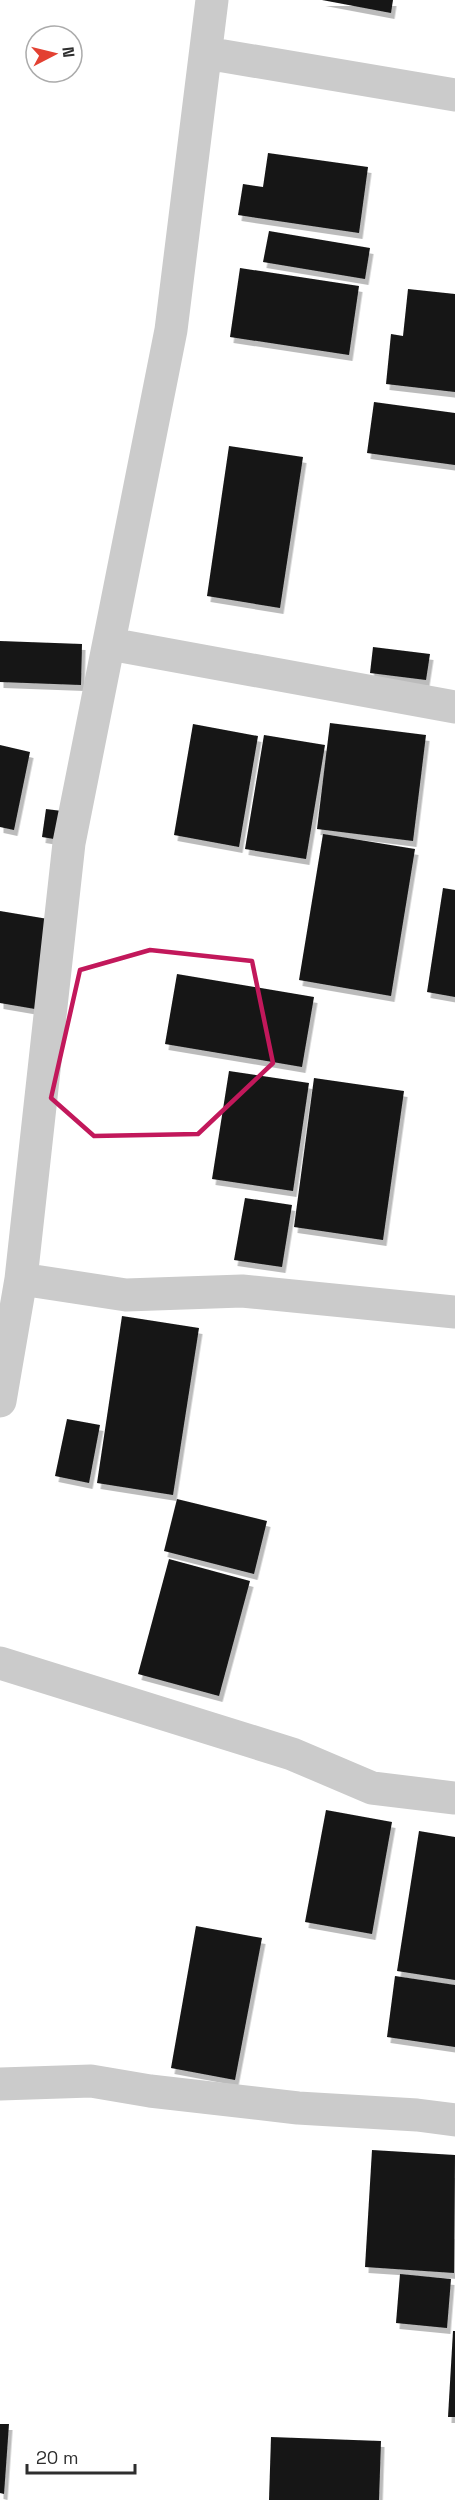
<svg xmlns="http://www.w3.org/2000/svg" width="455" height="2500" viewBox="0 0 455 2500" font-family="'Space Grotesk',sans-serif">
  <defs>
    <filter id="shadow"><feDropShadow dx="3.5" dy="6" stdDeviation="0" flood-color="#0004"/></filter>
  </defs>
  <rect width="100%" height="100%" fill="#fff"/>
  <path fill="#151515" filter="url(#shadow)" d="M322,0H393L391,13Z
    M268,153L368,167L359,233L238,215L243,184L263,187Z
    M269,231L370,248L365,279L263,262Z
    M240,268L359,286L349,355L230,337Z
    M408,289L455,294V392L386,384L391,334L403,336Z
    M374,402L455,413V465L367,453Z
    M229,446L303,457L280,608L207,596Z
    M0,641L82,644L81,685L0,682Z
    M373,647L430,654L426,680L370,673Z
    M330,723L426,735L413,841L317,829Z
    M193,724L258,736L239,847L174,835Z
    M264,735L325,745L306,859L245,849Z
    M0,745L30,752L14,830L0,827Z
    M46,809L70,812L66,841L42,837Z
    M323,834L415,849L391,996L299,980Z
    M443,888L455,890V997L427,992Z
    M0,911L48,919L35,1009L0,1003Z
    M177,974L314,997L302,1067L165,1044Z
    M229,1071L309,1083L293,1191L212,1179Z
    M314,1078L404,1091L383,1240L294,1227Z
    M245,1198L292,1205L282,1267L234,1260Z
    M122,1316L199,1328L173,1495L97,1483Z
    M67,1419L100,1425L89,1483L55,1476Z
    M177,1499L267,1521L254,1574L164,1551Z
    M169,1559L250,1581L219,1696L138,1674Z
    M326,1810L392,1822L372,1934L305,1922Z
    M419,1831L455,1837V1980L397,1971Z
    M196,1926L262,1938L235,2080L171,2068Z
    M395,1976L455,1985V2047L387,2037Z
    M372,2150L455,2155L454,2273L365,2267Z
    M400,2274L451,2279L447,2328L396,2323Z
    M453,2331H455V2417H448Z
    M0,2424H9L4,2494L0,2493Z
    M271,2437L381,2441L379,2500H269Z"/>
  <g fill="none" stroke-linecap="round" stroke-linejoin="round">
    <path stroke="#cbcbcb" stroke-width="33" d="M206,53L455,95
      M110,644L455,707
      M21,1279L126,1295L242,1291L455,1312
      M0,1401L21,1279L69,843L171,330L212,0
      M0,1663L292,1754L372,1788L455,1798
      M0,2084L91,2081L150,2091L298,2108L417,2115L455,2120"/>
  </g>
  <path fill="none" stroke="#c2185b" stroke-width="4.5" stroke-linejoin="round" d="M150,950L252,961L273,1063L198,1134L94,1136L51,1098L80,970Z"/>
  <g transform="translate(54 54) rotate(83)"><circle r="28" fill="#ffffff" stroke="#ababab" stroke-width="1.5"/>
  <path d="M0-4.5L10 22L0 15L-10 22Z" fill="#e34132"/>
  <text y="-9" font-size="16" font-weight="bold" text-anchor="middle" fill="#2e2e2e">N</text>
  </g>
  <path d="M27 2464v9h108v-9" fill="none" stroke="#2e2e2e" stroke-width="3"/>
  <text x="36" y="2464" font-size="18" fill="#2e2e2e" stroke="#ffffff" stroke-width="4.5" paint-order="stroke">20 m</text>
</svg>
